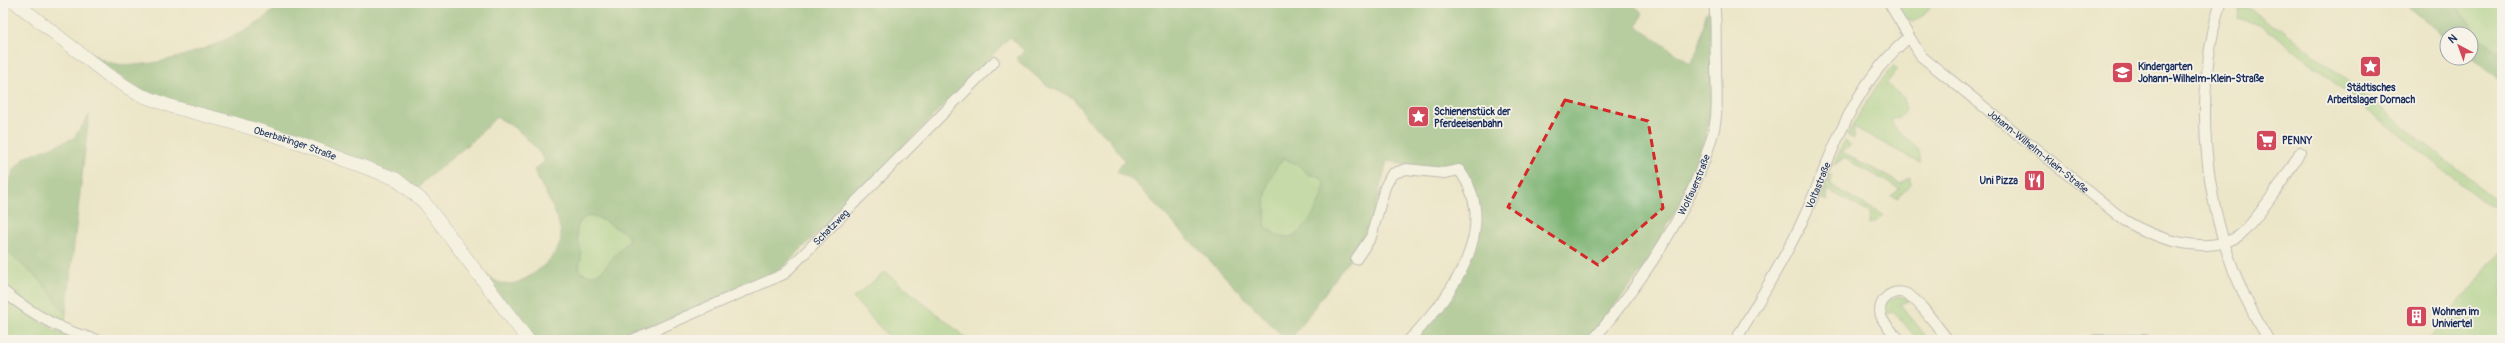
<svg xmlns="http://www.w3.org/2000/svg" width="2505" height="343" viewBox="0 0 2505 343" font-family="Pangolin,sans-serif">
  <rect width="100%" height="100%" fill="#f7f3e8"/>
  <filter id="ink" filterUnits="userSpaceOnUse"><feTurbulence type="fractalNoise" baseFrequency=".025" numOctaves="2"/><feDisplacementMap in="SourceGraphic" scale="8" xChannelSelector="R" yChannelSelector="G"/><feConvolveMatrix kernelMatrix="1 2 1 2 8 2 1 2 1" color-interpolation-filters="sRGB"/></filter>
  <filter id="wash" filterUnits="userSpaceOnUse"><feTurbulence type="fractalNoise" baseFrequency=".012" numOctaves="4" result="noise"/><feDisplacementMap in="SourceGraphic" scale="16" xChannelSelector="R" yChannelSelector="G"/><feGaussianBlur stdDeviation="0.9" result="paint"/><feColorMatrix in="noise" values="0 0 0 0 0 0 0 0 0 0 0 0 0 0 0 0 0 1.4 0 .05"/><feComposite in="paint" operator="in"/></filter>
  <g filter="url(#wash)">
    <rect width="100%" height="100%" fill="#ece6c9"/>
    <path fill="#96cd80" stroke="#587e6f" d="M1896,3H1933L1924,15L1913,22L1905,18Z
      M2455,3H2502V55L2478,35Z
      M2247,7L2275,28H2281L2502,205V211L2481,200L2263,26L2238,18L2239,9Z
      M1893,66L1898,69L1886,84L1904,98C1906,112 1905,118 1891,119C1898,142 1923,139 1920,163L1854,127V139L1847,135L1876,87Z
      M1844,141L1851,145L1842,152L1901,184L1910,177V185L1898,198L1891,196L1900,189L1844,158L1834,165Z
      M1284,158L1297,164L1309,175C1319,175 1322,177 1325,186C1317,213 1295,259 1265,226C1266,193 1262,183 1284,158Z
      M1831,174V186L1883,215L1877,221L1869,224L1870,213L1828,190L1827,201L1821,198Z
      M589,215C604,218 612,227 625,232L629,239C625,246 620,250 615,256C605,267 598,282 580,272C577,264 582,261 581,254C580,238 568,227 589,215Z
      M3,248L41,281L66,314L64,327L3,288Z
      M2502,249V340H2428Z
      M885,272L969,340H892L853,298Z
      M1899,296L1911,300L1900,304L1929,340H1918L1894,312L1883,315L1885,302Z
      M3,297L54,330L73,337L72,340H3Z"/>
    <path fill="#78b06e" stroke="#4a7066" fill-rule="evenodd" d="M281,3H1631L1643,13L1637,26L1691,64L1699,46L1706,14L1710,8L1712,115L1695,168L1684,196L1642,270L1588,340H1413L1476,242L1470,180L1460,164C1435,173 1412,166 1387,161L1368,234L1294,335L1300,340H1286L1132,180L1117,172L1124,160L1109,139L1089,121L1074,98L1049,87L1016,59L1024,51L1010,37L856,195L780,270L766,278L618,340H534L484,273C491,278 497,283 506,284C524,286 560,257 561,238C562,219 542,188 534,170L545,161C532,141 517,127 496,117L476,138L424,181L419,188L398,175L174,102L135,87L84,50C93,54 103,61 112,63C155,74 252,36 281,3ZM1284,158L1297,164L1309,175C1319,175 1322,177 1325,186C1317,213 1295,259 1265,225C1266,194 1262,183 1284,158ZM589,215C604,218 612,227 625,232L629,239C625,246 620,250 615,255C605,267 598,282 580,272C577,264 582,261 581,254C580,238 568,227 589,215Z
      M2404,3H2455L2478,35L2502,55V82L2471,57V34H2447V38Z
      M89,115L66,314L41,281L3,248V198L14,170L24,158L74,138Z"/>
  </g>
  <g filter="url(#ink)">
    <g fill="none" stroke-linecap="round" stroke-linejoin="round">
      <defs>
        <g id="minor">
          <path id="s1" d="M1889,3L1921,56L2124,220C2154,238 2203,256 2237,237C2252,228 2292,168 2300,152"/>
          <path d="M2220,3C2189,114 2207,244 2269,340"/>
          <path d="M1356,259L1371,237L1385,187L1392,174L1406,169L1444,173L1459,170C1503,228 1450,298 1409,340"/>
          <path d="M3,291C32,314 62,332 98,340"/>
          <path id="s2" d="M632,340L784,274L994,62"/>
          <path id="s3" d="M1593,340C1643,280 1692,210 1713,133C1719,111 1716,87 1716,64C1715,44 1717,23 1714,3"/>
          <path id="s4" d="M1736,340C1759,299 1786,258 1805,215C1835,148 1850,88 1908,38"/>
          <path d="M1900,340C1894,333 1884,325 1881,316C1876,301 1893,287 1907,294C1920,301 1938,328 1948,340"/>
          <path d="M2095,340H2145"/>
        </g>
        <g id="tertiary">
          <path id="s5" d="M16,3L109,76L138,94L173,107L234,123L300,143L396,179L424,202L528,340"/>
        </g>
      </defs>
      <use href="#minor" stroke="#848a94" stroke-width="12"/>
      <use href="#tertiary" stroke="#848a94" stroke-width="14"/>
      <use href="#minor" stroke="#fff" stroke-width="10"/>
      <use href="#tertiary" stroke="#fff" stroke-width="13"/>
    </g>
  </g>
  <path d="M0 0H2505V343H0ZM1565,100L1648,121L1663,208L1598,265L1508,207Z" fill="#ece6c9" fill-opacity=".55" fill-rule="evenodd"/>
  <path fill="none" stroke="#d62828" stroke-width="3" stroke-dasharray="8 5" stroke-linejoin="round" d="M1565,100L1648,121L1663,208L1598,265L1508,207Z"/>
  <defs>
    <symbol id="sight-square" viewBox="-11 -11 22 22"><rect x="-9" y="-9" width="18" height="18" rx="4" fill="#d1495b" stroke="#f7f3e8"/><path d="M0-6L1.8-2.2L6-1.7L2.9 1.2L3.7 5.4L0 3.3L-3.7 5.4L-2.9 1.2L-6-1.7L-1.8-2.2Z" fill="#fff"/></symbol>
    <symbol id="school-square" viewBox="-11 -11 22 22"><rect x="-9" y="-9" width="18" height="18" rx="4" fill="#d1495b" stroke="#f7f3e8"/><path d="M0-5L7-2L0 1L-7-2ZM-4 1L0 2.5L4 1V4Q0 6-4 4Z" fill="#fff"/></symbol>
    <symbol id="supermarket-square" viewBox="-11 -11 22 22"><rect x="-9" y="-9" width="18" height="18" rx="4" fill="#d1495b" stroke="#f7f3e8"/><path d="M-6-5.5h2.5l.6 2H6L4.5 2H-2.5L-4.4-4H-6ZM-1.5 3.2a1.3 1.3 0 1 0 .1 0ZM3 3.2a1.3 1.3 0 1 0 .1 0Z" fill="#fff"/></symbol>
    <symbol id="restaurant-square" viewBox="-11 -11 22 22"><rect x="-9" y="-9" width="18" height="18" rx="4" fill="#d1495b" stroke="#f7f3e8"/><path d="M-5-6h1v4h1v-4h1v4h1v-4h1v5L-1.5 .5V6h-2V.5L-5-1ZM5-6V6H3V1.5H1.5Q1.5-4 5-6Z" fill="#fff"/></symbol>
    <symbol id="building-square" viewBox="-11 -11 22 22"><rect x="-9" y="-9" width="18" height="18" rx="4" fill="#d1495b" stroke="#f7f3e8"/><path d="M-4-6H4V6H1V3H-1V6H-4ZM-2.5-4.3h1.7v1.8h-1.7ZM.8-4.3h1.7v1.8H.8ZM-2.5-1h1.7V.8h-1.7ZM.8-1h1.7V.8H.8Z" fill="#fff"/></symbol>
  </defs>
  <g fill-rule="evenodd">
    <use href="#sight-square" x="2358" y="54" width="25" height="25"/>
    <use href="#school-square" x="2110" y="60" width="25" height="25"/>
    <use href="#sight-square" x="1406" y="104" width="25" height="25"/>
    <use href="#supermarket-square" x="2254" y="128" width="25" height="25"/>
    <use href="#restaurant-square" x="2022" y="168" width="25" height="25"/>
    <use href="#building-square" x="2404" y="304" width="25" height="25"/>
  </g>
  <g text-anchor="middle" stroke-width="3.5" stroke-linejoin="round" paint-order="stroke">
    <g font-size="10" font-weight="bold" fill="#1b2f5e" stroke="#f7f3e8" text-anchor="start">
      <text x="2138" y="70">Kindergarten<tspan x="2138" dy="12">Johann-Wilhelm-Klein-Straße</tspan></text>
      <text x="2371" y="91" text-anchor="middle">Städtisches<tspan x="2371" dy="12">Arbeitslager Dornach</tspan></text>
      <text x="1434" y="115">Schienenstück der<tspan x="1434" dy="12">Pferdeeisenbahn</tspan></text>
      <text x="2282" y="144">PENNY</text>
      <text x="2018" y="184" text-anchor="end">Uni Pizza</text>
      <text x="2432" y="315">Wohnen im<tspan x="2432" dy="12">Univiertel</tspan></text>
    </g>
    <g font-size="10" fill="#1b2f5e" stroke="#f7f3e8">
      <text dy="4" stroke="none"><textPath href="#s5" startOffset="317">Oberbairinger Straße</textPath></text>
      <text dy="4" stroke="none"><textPath href="#s1" startOffset="213">Johann-Wilhelm-Klein-Straße</textPath></text>
      <text dy="4" stroke="none"><textPath href="#s3" startOffset="186">Wolfauerstraße</textPath></text>
      <text dy="4" stroke="none"><textPath href="#s4" startOffset="175">Voltastraße</textPath></text>
      <text dy="4" stroke="none"><textPath href="#s2" startOffset="232">Schatzweg</textPath></text>
    </g>
  </g>
  <rect width="2505" height="343" fill="none" stroke="#f7f3e8" stroke-width="16"/>
  <g transform="translate(2459 46) rotate(319)"><circle r="19" fill="#f7f3e8" stroke="#9fa5b1"/>
  <path d="M0-3L7 15L0 10L-7 15Z" fill="#d1495b"/>
  <text y="-6" font-size="11" font-weight="bold" text-anchor="middle" fill="#1b2f5e">N</text>
  </g>
</svg>
